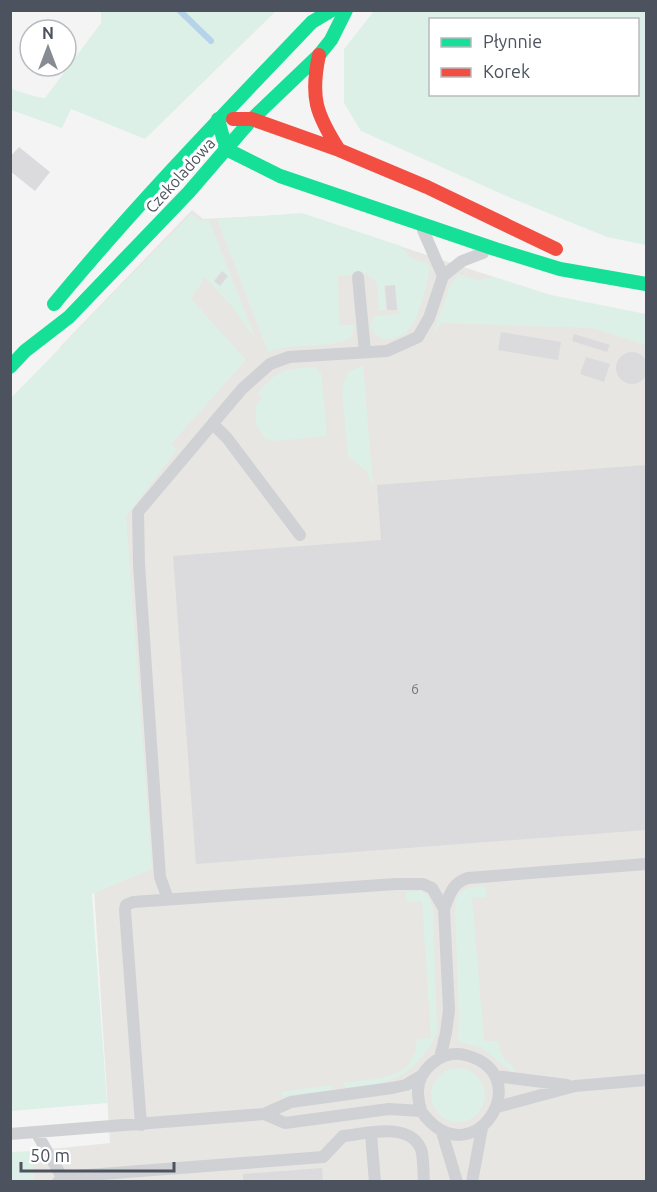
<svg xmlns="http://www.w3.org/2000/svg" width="657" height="1192" viewBox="0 0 657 1192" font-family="Ubuntu,sans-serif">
  <rect width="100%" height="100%" fill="#f4f4f4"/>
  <path fill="#e7e6e3" d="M192,210L203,219L302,214L552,296L626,313L646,316V1181H34L32,1151L110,1143L60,347Z"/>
  <path fill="#dcf0e7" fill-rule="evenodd" d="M101,11V10L276,11L145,139L71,109L62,128L11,110V89L37,97L45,98L101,23Z
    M374,11H646V245L607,237L504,195L361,131L344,103V49ZM430,20H638V94H430Z
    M302,213L401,246L411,258L429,264C430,277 419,316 411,327C405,335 395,339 386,339C377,338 372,333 370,324L376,316L399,314L395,285L384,286L386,310L379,311L377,283L366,274L338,276L339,325H355L351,337C332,350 292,342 268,352L217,219Z
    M191,214L201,221L209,220L256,340L233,308L205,277L191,299L246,360L171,444L177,450L126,516L152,869L92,894L107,1103L11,1111V398Z
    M458,274L477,280L494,277L551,295L646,314V345L593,328L441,323L433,334L450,286Z
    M363,365L373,486L366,471L348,456L342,390L348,372Z
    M315,367L321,373L327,436L276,441L265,439L256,424V404L262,398L257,394C280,368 281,370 315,367Z
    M485,886L487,894L484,897L472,898L484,1041H498C500,1054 503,1060 514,1067V1073L482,1048L458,1041L459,1022L455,902C461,887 471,887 485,886Z
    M421,891L428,896L433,909L437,1033C433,1043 428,1049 422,1057C398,1085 380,1083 345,1088L344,1083C376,1078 415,1081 417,1039L431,1038L422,901L406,902V892Z
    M431 1095a27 27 0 1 1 54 0a27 27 0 1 1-54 0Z
    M332,1085L333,1090L282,1096V1092Z
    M32,1151L34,1181H11V1152Z"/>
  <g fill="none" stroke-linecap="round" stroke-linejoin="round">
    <path stroke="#b5d4e9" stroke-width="6" d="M179,10L211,41"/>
  </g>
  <path fill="#dbdbdd" d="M19,147L50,172L35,191L10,171V157Z
    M222,271L228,276L220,286L214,281Z
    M395,285L397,310H387L385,286Z
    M501,332L561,342L558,360L498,350Z
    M574,334L610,345L607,352L572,341Z
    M616 368a16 16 0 1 1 32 0a16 16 0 1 1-32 0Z
    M586,357L610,364L604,382L580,374Z
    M646,465V830L196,864L173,556L381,540L377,485Z
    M322,1168L323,1182H243V1174Z"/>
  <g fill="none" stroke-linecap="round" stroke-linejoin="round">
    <path stroke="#cfd1d4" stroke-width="12" d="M423,230L443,276
      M358,277L365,352
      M213,424L227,438L300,535
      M168,899L160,877L139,564L138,512L242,389L270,364L289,357L387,351L418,337L429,318L443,276L462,261L483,253
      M444,909C450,894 452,883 468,878L646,864
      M495,1076L567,1085
      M497,1107L575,1086L646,1080
      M264,1114L285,1123L389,1109L421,1111C472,1182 541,1074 465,1055C442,1049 417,1070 418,1093C418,1099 420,1106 421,1111
      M141,1125L125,910L126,905L133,902L396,884H423L432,888L444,909L449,1010L446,1033L440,1058
      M36,1132L62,1177
      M442,1132L457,1182
      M10,1134L264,1114L291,1102L392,1088L406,1085L421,1076
      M371,1134L375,1182
      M58,1182L62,1177L323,1157L343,1136C365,1134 409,1121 421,1149C424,1158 423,1172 424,1182
      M472,1182L482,1128"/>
    <path stroke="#16e098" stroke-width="14" d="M218,119L226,149L280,176L495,249L560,269L646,284
      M54,304C135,206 224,114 312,22L332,10
      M10,367L25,351L69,317L189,192L252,119L319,55L331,40L346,10"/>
    <path stroke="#f24e42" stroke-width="14" d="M319,55C310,97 316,114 339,150
      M233,119H252L339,150L427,187L556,249"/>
  </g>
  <g text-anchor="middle" stroke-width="6" stroke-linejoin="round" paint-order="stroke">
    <g font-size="14" fill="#71767f">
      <text x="415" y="694">6</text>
    </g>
    <g font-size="16" fill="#4c525e" stroke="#fff">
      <text transform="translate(180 175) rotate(-48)" y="6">Czekoladowa</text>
    </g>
  </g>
  <rect width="657" height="1192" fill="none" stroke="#4c525e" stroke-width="24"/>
  <rect x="429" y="18" width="210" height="78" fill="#ffffff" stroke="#b7babf" stroke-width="1.5"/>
  <rect x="441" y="38" width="30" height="9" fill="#16e098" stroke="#b7babf" stroke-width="1.5"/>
  <text x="483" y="48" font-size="18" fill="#4c525e">Płynnie</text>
  <rect x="441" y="68" width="30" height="9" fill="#f24e42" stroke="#b7babf" stroke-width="1.5"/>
  <text x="483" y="78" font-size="18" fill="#4c525e">Korek</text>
  <g transform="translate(48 48)"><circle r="28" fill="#ffffff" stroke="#b7babf" stroke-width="1.5"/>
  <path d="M0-4.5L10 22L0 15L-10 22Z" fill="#878b92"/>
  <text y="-9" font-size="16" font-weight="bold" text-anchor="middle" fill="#4c525e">N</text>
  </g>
  <path d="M21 1162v9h153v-9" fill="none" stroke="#4c525e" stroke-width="3"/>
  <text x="30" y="1162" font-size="18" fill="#4c525e" stroke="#ffffff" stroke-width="4.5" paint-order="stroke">50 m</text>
</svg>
